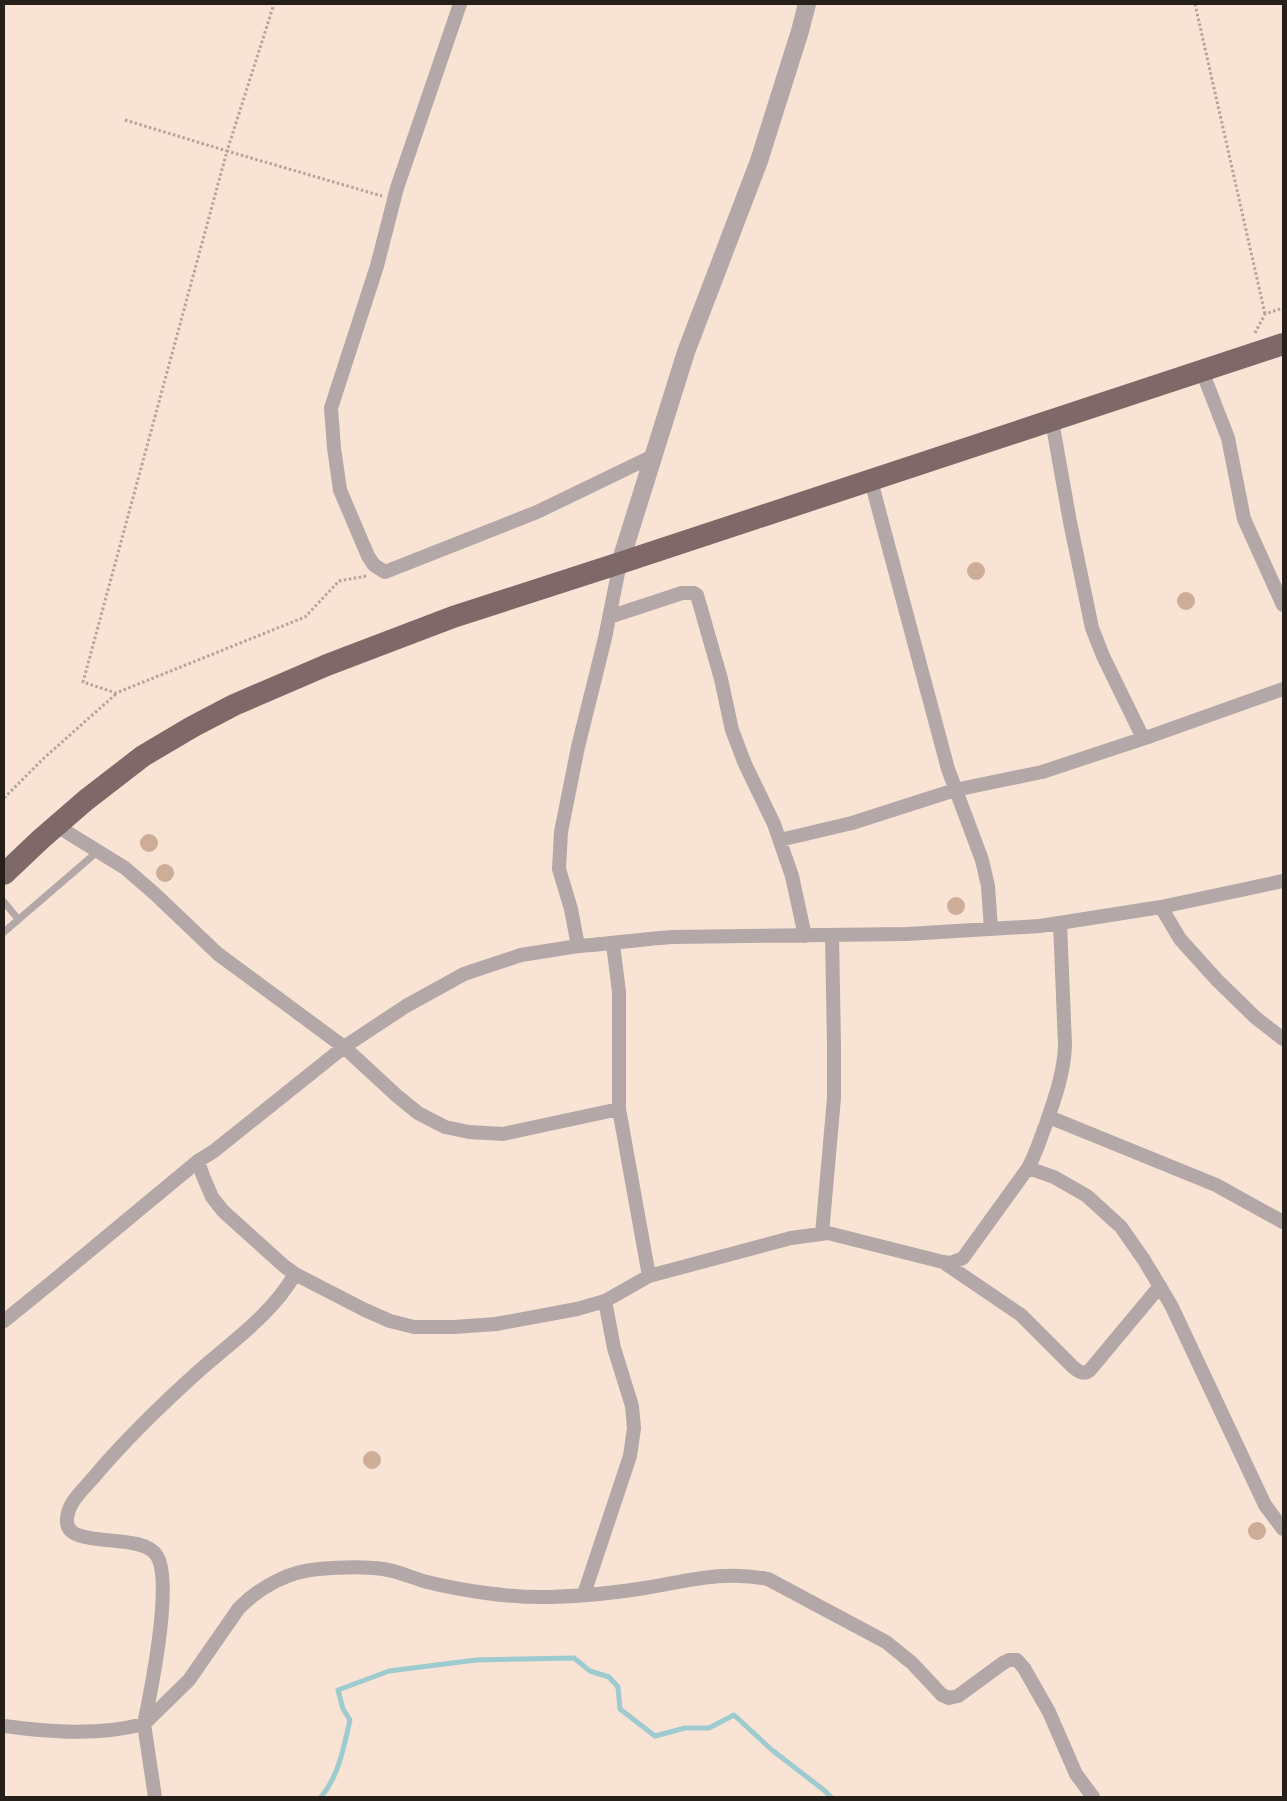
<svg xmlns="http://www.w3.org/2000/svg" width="1287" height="1801" viewBox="0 0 1287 1801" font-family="Montserrat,sans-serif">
  <rect width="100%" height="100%" fill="#f8e3d5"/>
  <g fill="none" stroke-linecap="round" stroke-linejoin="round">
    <path stroke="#9dcbd0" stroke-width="5" d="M321,1797C339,1776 344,1746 350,1720L343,1709L338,1690L389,1671L476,1660L574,1658L590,1671L609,1677L618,1687L620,1709L655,1736L685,1728H709L734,1715L772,1750L825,1791L831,1797"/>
  </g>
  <path fill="#cdad97" d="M967 571a9 9 0 1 1 18 0a9 9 0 1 1-18 0Z
    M1177 601a9 9 0 1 1 18 0a9 9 0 1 1-18 0Z
    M140 843a9 9 0 1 1 18 0a9 9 0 1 1-18 0Z
    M156 873a9 9 0 1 1 18 0a9 9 0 1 1-18 0Z
    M947 906a9 9 0 1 1 18 0a9 9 0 1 1-18 0Z
    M363 1460a9 9 0 1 1 18 0a9 9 0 1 1-18 0Z
    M1248 1531a9 9 0 1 1 18 0a9 9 0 1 1-18 0Z"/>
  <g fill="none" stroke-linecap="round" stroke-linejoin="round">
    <path stroke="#b5a499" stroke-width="3" stroke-dasharray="2.5 2.5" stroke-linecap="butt" d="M1195,4L1265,314
      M125,120L227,151L274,4
      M1255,333L1265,314L1283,308
      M366,576L339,581L305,617L116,693L83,682L227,151L382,196
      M4,798L44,758L116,694"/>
    <path stroke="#b3a7a7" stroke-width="7" d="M4,902L18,919
      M4,932L97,852"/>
    <path stroke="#b3a7a7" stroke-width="14" d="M460,4L397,188L377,266L331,408L334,448L340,490L368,556L374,565L385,572L537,512L653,456
      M1202,371L1228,438L1244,519L1283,605
      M1052,421L1070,522L1092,628L1103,656L1143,738
      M871,481L948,769L982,860L988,886L991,929
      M620,563L605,638L578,747L561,832L559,869L571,909L578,946C610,944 641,939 673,937L907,934L1040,926L1161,907L1283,881
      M609,617L682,593H694L697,595L721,679L732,730L745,764L774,824L792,876L805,936
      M57,826L125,868L155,894L218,954L344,1047L396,1095L418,1113L445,1127L469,1132L503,1134L619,1109
      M780,840L852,823L955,790L1042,772L1151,736L1283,689
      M1161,907L1180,939L1217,980L1256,1018L1283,1039
      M613,944L619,992V1109L649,1276
      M1049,1117L1216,1185L1283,1222
      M1028,1168L1054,1177L1087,1196L1121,1227L1144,1260L1171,1305L1265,1505L1283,1529
      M822,1234L834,1098V1045L832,935
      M943,1262L1021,1315L1073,1367C1079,1372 1084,1375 1090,1370L1160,1286
      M295,1274L365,1310L390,1321L414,1327H454L496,1324L577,1309L605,1301L649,1276L791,1238L828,1233L943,1262L951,1263L963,1258L1028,1168C1036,1154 1040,1139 1046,1124C1055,1098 1064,1073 1065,1045L1060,923
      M4,1321L52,1282L198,1161
      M584,1594L630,1456L634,1428L632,1406L614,1348L605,1301
      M4,1726C51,1732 97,1736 144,1724C151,1691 173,1583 157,1556C143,1531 68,1550 67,1522C66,1504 82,1491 93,1478C126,1439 162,1404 200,1370C233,1341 273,1313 295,1274L284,1266L223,1211L212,1197L203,1176L198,1161L214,1151L344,1047L406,1006L464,974L521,955L578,946
      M155,1797L144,1724L189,1680L239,1608C260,1587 289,1571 319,1569C340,1567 362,1566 383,1569C398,1571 412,1578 427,1582C464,1591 511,1598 550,1597C580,1596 615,1593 645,1588C688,1581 723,1570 768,1579L886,1642L912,1663L942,1695L949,1698L958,1696L1003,1663L1009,1660H1017L1024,1668L1049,1712L1076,1774L1093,1797"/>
    <path stroke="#b3a7a7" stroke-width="18" d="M620,563L686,352L759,161L800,31L807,4"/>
    <path stroke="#7e6868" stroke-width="22" d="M4,874L41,839L86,800L143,756L192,727L234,705L327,665L453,617L620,563L1283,344"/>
  </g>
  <rect width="1287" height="1801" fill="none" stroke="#261e19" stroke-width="10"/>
</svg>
